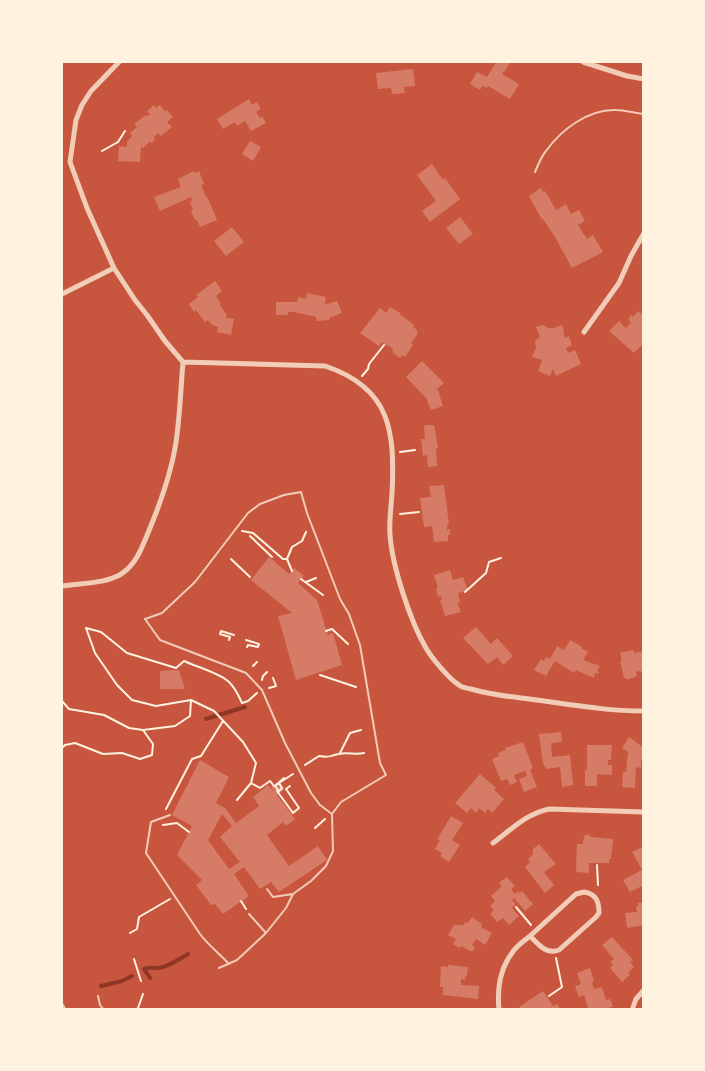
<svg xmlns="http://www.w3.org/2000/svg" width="705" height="1071" viewBox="0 0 705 1071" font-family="'Golos Text',sans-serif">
  <rect width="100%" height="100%" fill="#c8553d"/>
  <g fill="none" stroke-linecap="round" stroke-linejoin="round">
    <path stroke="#8f3625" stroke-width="4" d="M206,719L245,707
      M150,978L144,969C150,967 154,968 159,968C170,966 180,959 188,954
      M101,986L122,981L132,976"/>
  </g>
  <path fill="#d67c66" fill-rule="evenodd" d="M496,62H508L510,63L504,72H503L502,74L519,84L510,99L488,86L487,88L482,86L480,90L470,84L477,72L487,77Z
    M413,69L415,86L404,87L405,93L392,94L391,88L378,89L376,73Z
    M249,99L252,105L257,102L261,109L256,112L260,118L262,116L266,123L251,131L245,121L237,126L235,122L223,129L217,119Z
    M154,105L156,108L160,105L165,111L167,110L173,117L167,122L172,127L161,136L158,133L154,137L155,140L152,143L149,142L143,148L141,147L140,162L118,161L119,146L127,147V142L132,136L130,133L137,127L134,124L146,115L147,116L150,115L147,111Z
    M250,141L261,147L253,161L242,154Z
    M432,164L443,180L445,178L460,199L430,222L422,211L436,201L417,175Z
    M194,171L195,173L199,171L204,184L201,185L206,197L207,196L217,220L200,227L197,220H195L191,211L193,210L190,202L192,201L191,197L160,211L154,197L181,187L178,179Z
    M541,188L543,192L545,191L556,210L566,204L571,214L579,210L585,221L578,225L584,235H585L587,239L593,235L603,252L572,268L555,237L543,219L542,220L529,196Z
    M460,217L473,234L459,244L446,228Z
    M232,227L244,242L226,256L214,241Z
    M215,281L222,291L216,296L221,304L220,305L227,315L226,318L234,319L231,335L217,332L218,327L212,325L208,320L205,322L196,310L194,312L189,304L198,297L196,295Z
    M307,293L326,297L325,304H327L337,301L342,313L329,318V320L317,321L316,317L294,312H288V315H276V302H297L298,297L306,299Z
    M390,307L400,313V314L401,315L414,325L413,327L417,330V335L411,343L413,345L405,357L402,355L400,358L393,353L394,352L392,351L393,349L388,345L387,346L382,342L379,346L360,333L380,308L386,313Z
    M638,311L644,315V343L634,353L609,331L619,321L626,328L629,324L630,325L631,323L628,319L631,315L633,317Z
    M543,325L548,328H554L562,325L564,330L563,331L565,338L569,336L572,345L566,348L568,353L575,350L581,364L556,376L553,369L550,376L538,371L542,360L532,357L536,348L535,341L540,337L536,327Z
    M422,361L444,383L436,390H438L443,406L431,410L426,398L406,377Z
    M424,425H434L438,448L436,449L437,466L428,467L427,455L423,456L421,439H425Z
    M444,485L449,524L447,525V530L450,529V535H448V541L434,542L432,526L424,527L420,498L431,497L429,486Z
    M269,557L289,574L294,568L304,576L298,583L317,600L328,635L333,633L342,665L296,680L278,616L292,613L251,580Z
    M450,570L453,580L463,577L468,590L458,593L460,602L457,603L461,612L445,616L440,600H442L441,596L438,597L436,589L438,588L434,575Z
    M476,627L491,644L497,638L513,656L503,665L497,657L488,664L463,638Z
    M570,640L582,647L581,648L588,652L583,660L600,666L597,671L599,672L598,674L595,673L594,678L576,670L574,673L555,661L546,676L534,670L541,659L544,661L546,657L550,659L557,646L564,650Z
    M633,650L634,653L644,651V673L640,671L636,672L637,676L627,680L626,678H624L620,661H622L620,653Z
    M179,670L185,689H160V671Z
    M561,732L562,742L551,743L552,757L570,755L573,785L562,787L560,767L547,769L543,764L539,734Z
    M629,737L644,748V761L641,760V768L636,767L635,788L622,787L623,772H626L628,752L622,748Z
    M523,742L533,768L530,770L537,787L524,792L519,779L527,776L525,771L514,775L517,782L510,785L507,779L501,781L492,759L499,756L498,753L506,750L505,748Z
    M587,745H612L611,760H608V765H612V775L597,774V786H585V770H587Z
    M200,760L229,777L216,803L225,808L236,823L259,806L253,797L268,785L275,793L271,787L279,781L285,789L277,795L295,819L286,826L283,822L267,835L289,866L318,846L327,860L279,892L271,882L260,889L244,867L234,874L249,896L223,914L215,904L211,905L196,885L202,880L177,855L192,826L172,815ZM222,814L232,826L220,837L240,862L229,869L208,840Z
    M480,774L496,788L494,790L504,799L492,813L488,809L485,813L479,808L476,813L471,808L467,813L455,803Z
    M451,816L463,823L452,840L460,845L449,862L440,856L442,853L435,849L440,840L437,839Z
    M588,834L591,837L613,839L611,859H609V863H589V873L576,872L577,844H583L584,836Z
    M539,844L556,864L544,872L554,885L545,893L525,867L530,862L528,859L533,854V849Z
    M644,846V885L630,892L623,880L642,870L632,852Z
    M507,877L515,886L511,889L515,894L518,891L519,893L522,891L533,904L525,911L514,898L512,900L516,904L512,908L519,916L509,925L503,918L497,922L490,914L494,910L490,906L495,901L491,896L502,886L499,883Z
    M638,903H644V925L627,928L625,913L637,912L636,906H638Z
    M472,917L482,924L481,927L492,933L485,945L476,939L472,946L475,947L473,951H470L461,946L460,948L453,944L456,939L448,935L454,925H464L465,922L468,923Z
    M612,937L633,960L630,962L634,967L628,973L630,975L622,982L610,968L613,965L610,962L614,959L602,945Z
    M448,965L468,967L467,977L465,976V980L461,979V985L479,986L478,999L443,995V987H440L441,966L448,967Z
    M590,968L594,981L592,982L594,989L602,987L606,1000L610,999L613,1006L604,1010L600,1008L589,1010L584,995L579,997L575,986L581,984L577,973Z
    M543,991L553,1006L557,1004L561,1010H521L519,1007Z"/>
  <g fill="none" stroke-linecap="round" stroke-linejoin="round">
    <path stroke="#fff3e0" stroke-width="2" d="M102,151L118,142L125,131
      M362,376L368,369L369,364L384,345
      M400,452L415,450
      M400,514L419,512
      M242,531L253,533L283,559H287
      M250,536L272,557
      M231,559L250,577
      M292,571L287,559L292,547L302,541L306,532
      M301,579L323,595
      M306,582L316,578
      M465,592L486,573L489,562L501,558
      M326,631L332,629L348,644
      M229,640L230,637L220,634L221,631L234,635
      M246,640L259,644L258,647L248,645L247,647
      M253,666L257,662
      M320,675L356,687
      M262,680L263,676L267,672
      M269,688L276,686L273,678
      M62,701L69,709L104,715L129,728L143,730L175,726L190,716L191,700
      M62,748L65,745L75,743L103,754L122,753L140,759L152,755L153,744L143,730
      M340,753L350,733L361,730
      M305,765L319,756C331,758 328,756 339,754C347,752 356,755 364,753
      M284,778L275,786L279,791L282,788L279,783L293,774
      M251,783L260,788L270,781L274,786
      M277,791L293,813L299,808L286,789L290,786
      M237,800L251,783L256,763L243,742L214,711L191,700L156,706L132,700L117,685L95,653L86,628L101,632L127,653L176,668L184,661C197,667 220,673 229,682C235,688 239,696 242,703L248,701L257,693
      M166,809L192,759L201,756L223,721
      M163,825L177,823L189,832
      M315,828L325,819
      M597,865L598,885
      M241,901L246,909
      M516,907L531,925
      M130,933L137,929L139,917L170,899
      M134,959L141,981
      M549,996L562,987L556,958
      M136,1010L138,1008L143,994"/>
    <path stroke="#f1ccb7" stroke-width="2" d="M535,172C538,165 541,157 546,151C561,130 588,109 616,110C625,110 634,113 644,114
      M170,815L151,822L146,853L200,934C208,945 219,953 229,964
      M267,889L273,897L293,894
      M249,914L266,933
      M219,968L237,960L266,933L286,908L293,894L311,881L326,866L333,851L332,814L341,802L386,775L380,763L360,645L349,614L340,599L307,513L301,492L284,495L260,504L248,513L195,582L162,613L145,619L160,640L246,673L262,690L285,743L311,793L320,805L332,814
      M98,996L100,1005L104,1010"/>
    <path stroke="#f1ccb7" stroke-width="5" d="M583,62L627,76L644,79
      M62,294L114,268
      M584,332L619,283L631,256L644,233
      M183,362L325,366C391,388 395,431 392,494C391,507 389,521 390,535C392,565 410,621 426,648C431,657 449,679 459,685C462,688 467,688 471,689C488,694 504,696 521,698C562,703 602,711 644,711
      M62,586C80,583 109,584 124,572C137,562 142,547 148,533C161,502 173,469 177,435C180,411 181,386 183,362L165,341L147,315L135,300L114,268L87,208L70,162L76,120L82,105L91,91L119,62
      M493,843C512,829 526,814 549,809L644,812
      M584,892C596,894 599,901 599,913L596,917L559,950C546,955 538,944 530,936L576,894Z
      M62,1006L64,1010
      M499,1010C497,990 500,969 512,953C516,946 524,941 530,936
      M632,1010L636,999L644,990"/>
  </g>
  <rect width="705" height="1071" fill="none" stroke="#fff3e0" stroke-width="126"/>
</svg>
